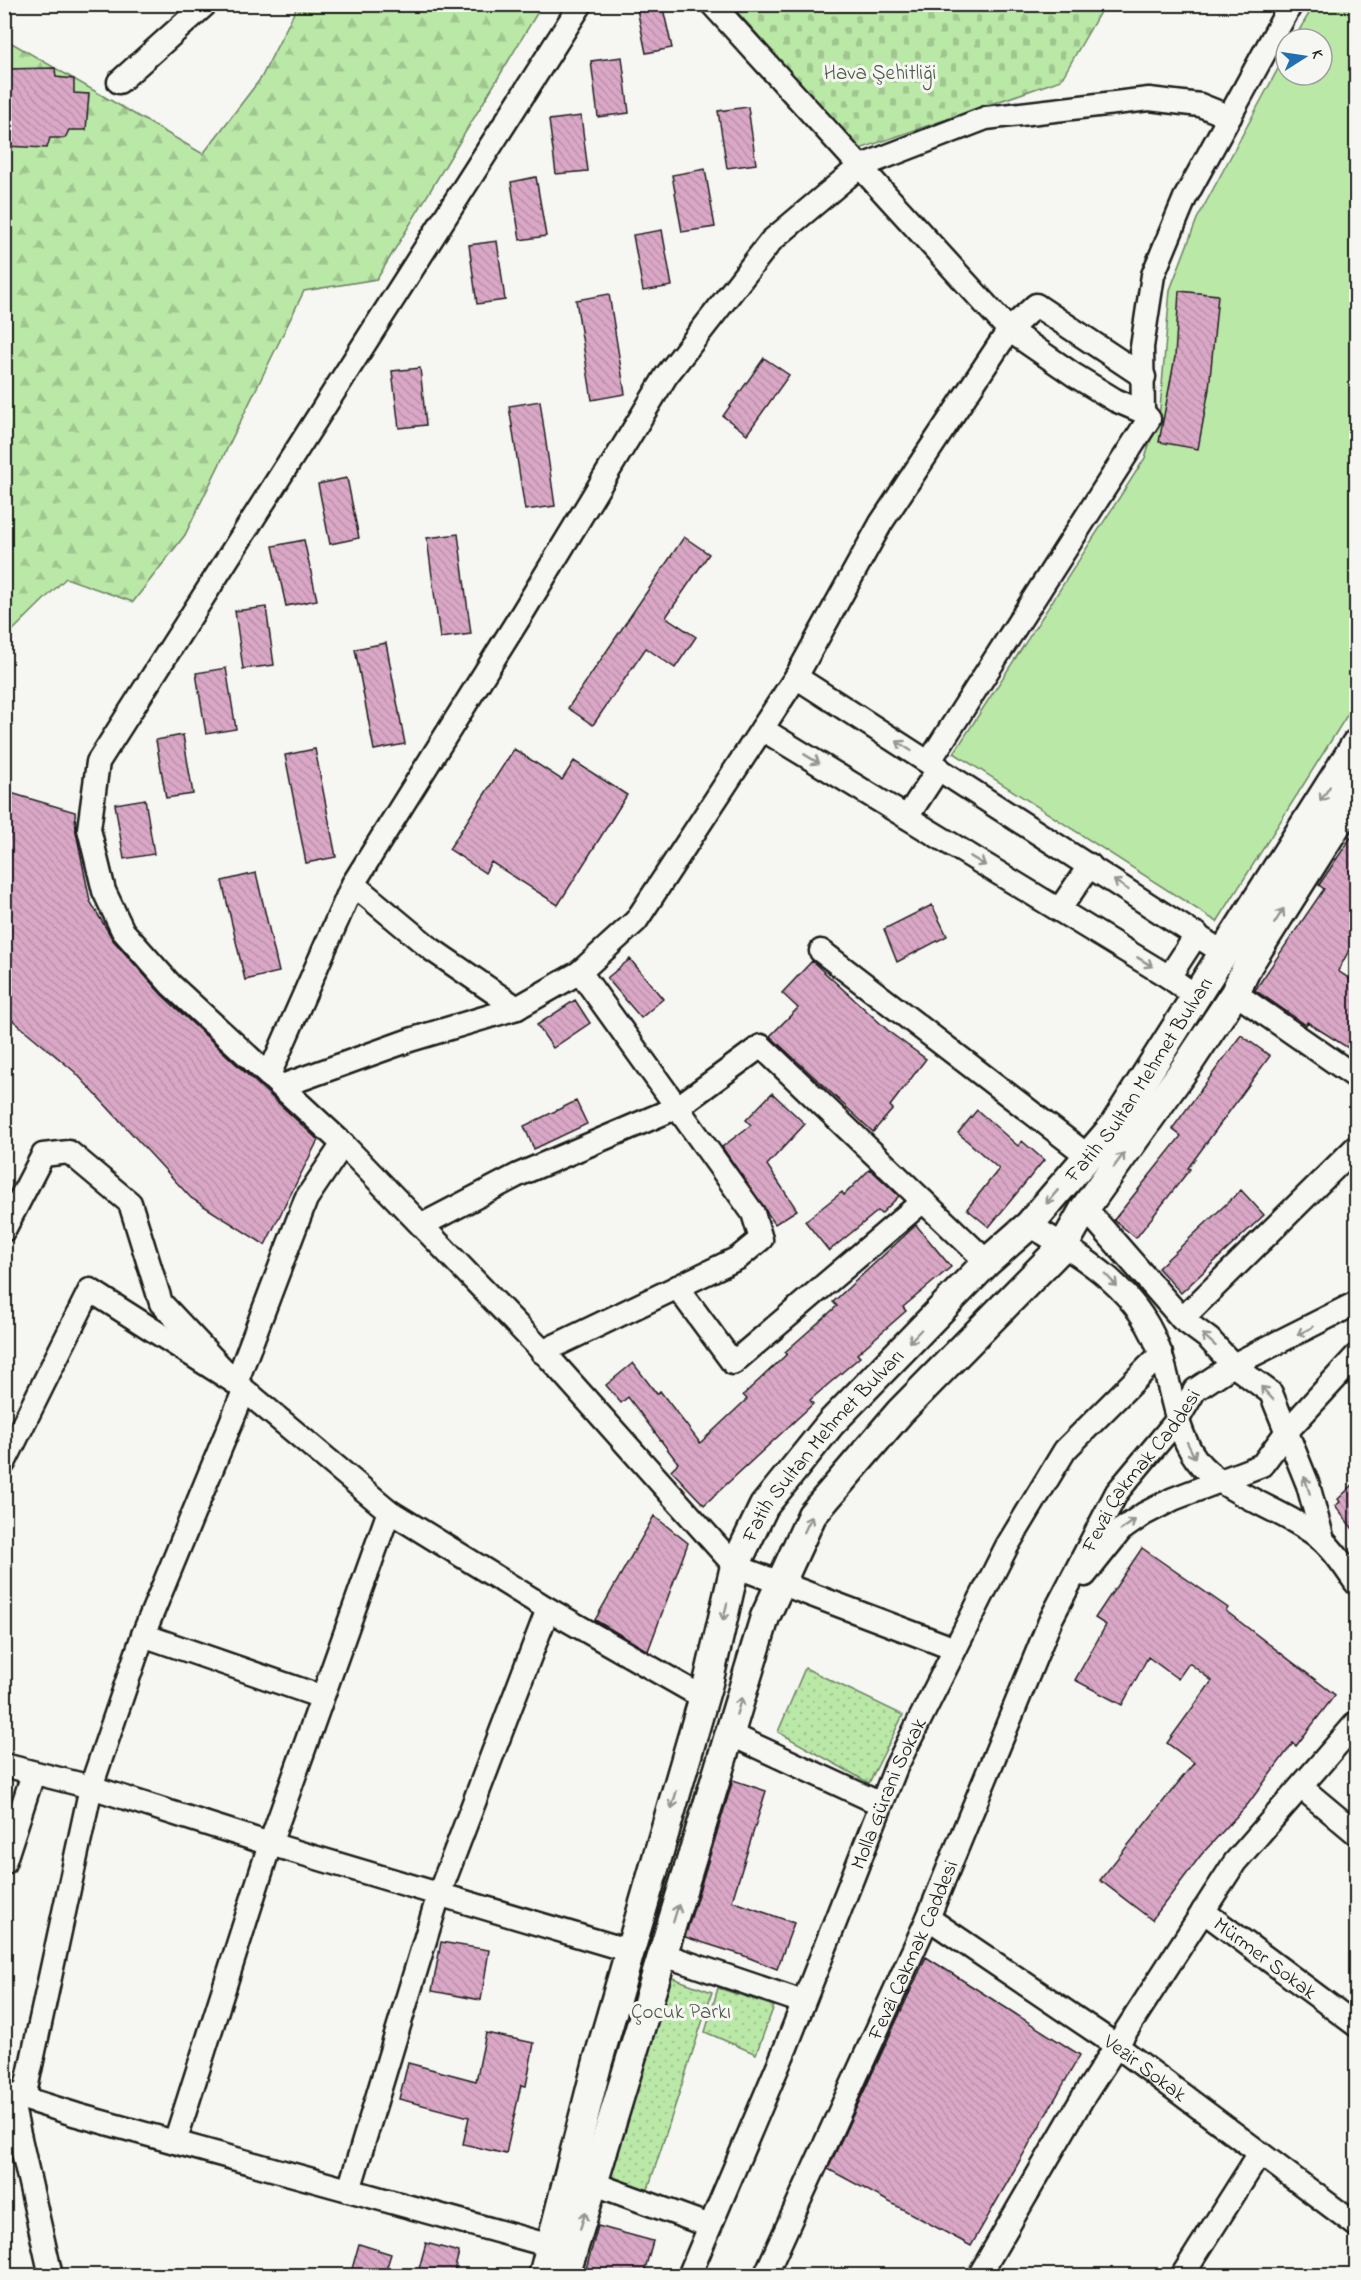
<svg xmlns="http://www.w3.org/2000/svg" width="1361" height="2280" viewBox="0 0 1361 2280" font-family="'Indie Flower',sans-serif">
  <defs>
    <pattern id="forest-firs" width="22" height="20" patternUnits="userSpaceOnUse" patternTransform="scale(1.5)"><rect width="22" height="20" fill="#bae8a7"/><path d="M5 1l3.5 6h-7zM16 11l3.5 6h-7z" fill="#9fc68f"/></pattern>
    <pattern id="cemetery-stones" width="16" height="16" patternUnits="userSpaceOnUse" patternTransform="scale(1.5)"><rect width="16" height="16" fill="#bae8a7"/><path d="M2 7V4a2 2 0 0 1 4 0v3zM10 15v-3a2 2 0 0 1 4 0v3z" fill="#9fc68f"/></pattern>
    <pattern id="park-dots" width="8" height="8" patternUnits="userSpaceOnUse" patternTransform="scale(1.5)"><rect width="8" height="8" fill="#bae8a7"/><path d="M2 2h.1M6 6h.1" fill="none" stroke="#9fc68f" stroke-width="1.8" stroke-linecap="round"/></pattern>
    <pattern id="building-back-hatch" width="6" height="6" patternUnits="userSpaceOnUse" patternTransform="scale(1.5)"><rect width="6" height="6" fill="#daa8c6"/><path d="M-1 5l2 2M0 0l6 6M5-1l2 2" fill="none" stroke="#ba90aa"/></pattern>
  </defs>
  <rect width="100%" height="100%" fill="#f6f6f2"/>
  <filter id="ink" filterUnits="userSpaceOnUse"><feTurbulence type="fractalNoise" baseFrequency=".0167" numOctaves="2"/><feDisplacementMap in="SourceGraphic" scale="12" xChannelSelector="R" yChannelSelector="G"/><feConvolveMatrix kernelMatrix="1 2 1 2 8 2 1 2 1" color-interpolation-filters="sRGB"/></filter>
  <g filter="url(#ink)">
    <path fill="#bae8a7" stroke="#6b8262" stroke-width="1.5" d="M1314,5H1356V701L1217,922L954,753L1145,458L1160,409L1170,290L1197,219L1286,54V75H1322V39H1294Z"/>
    <path fill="url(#forest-firs)" stroke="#6b8262" stroke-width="1.5" d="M298,5H542L377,279L304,291L185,535L133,602L66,578L5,638L4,57L12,43L203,154L261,78Z"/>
    <path fill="url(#cemetery-stones)" stroke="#6b8262" stroke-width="1.5" d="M731,5H1104L1061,80L860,149Z"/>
    <path fill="url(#park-dots)" stroke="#6b8262" stroke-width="1.5" d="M805,1668L903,1715L869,1783L778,1732Z
      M667,1976L712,1992L647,2192L606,2179Z
      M718,1988L774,2006L756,2054L705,2032Z"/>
    <path fill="url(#building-back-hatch)" stroke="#1c1c1c" stroke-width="1.5" d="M636,4H662L672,48L646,53Z
      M622,57L629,113L598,117L591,61Z
      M55,68L56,77L74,79V93L89,94L86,130H69L65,138H50L47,148L4,146L5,69Z
      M748,107L756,164L727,168L718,111Z
      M581,116L588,171L556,174L549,120Z
      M705,169L715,227L682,232L672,175Z
      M536,177L546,236L520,240L511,182Z
      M662,230L672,286L643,291L633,235Z
      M497,241L505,300L477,304L469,245Z
      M1179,291L1218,295L1209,389L1198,449L1159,442L1175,357Z
      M609,294L625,394L592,400L576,300Z
      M764,358L789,375L747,434L723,416Z
      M420,368L426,425L399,428L392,371Z
      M540,401L555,506L525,510L509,406Z
      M347,478L359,538L330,544L318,484Z
      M458,534L471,634L440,638L427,538Z
      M684,537L709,554L666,617L696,637L675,668L646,648L593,725L568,708Z
      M304,540L317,600L286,606L273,546Z
      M266,607L274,665L243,669L235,611Z
      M386,643L405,744L374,750L355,649Z
      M226,668L236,729L206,734L196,673Z
      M183,735L193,794L166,798L156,740Z
      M315,749L336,857L306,863L285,755Z
      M514,749L562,780L574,761L627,795L558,905L491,862L485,873L449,849Z
      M4,791L75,812L76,832L90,901L113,940L162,995L318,1140L265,1245L191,1198L75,1072L4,1013Z
      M145,799L154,854L124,859L115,804Z
      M1356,830V937L1338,971L1356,983V1053L1307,1022L1306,1025L1255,990L1324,889L1319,885Z
      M256,873L279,972L245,980L222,881Z
      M932,905L947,936L897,962L884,929Z
      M630,959L663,999L641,1018L607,978Z
      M812,961L892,1034L926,1059L890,1106L893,1109L873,1132L770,1036L798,1008L782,993Z
      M575,1000L590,1023L553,1048L537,1025Z
      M1241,1035L1270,1056L1188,1168L1190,1169L1136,1238L1114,1220L1181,1136L1172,1129Z
      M772,1093L805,1124L767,1165L797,1210L775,1224L722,1147L751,1125L746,1120Z
      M576,1101L587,1124L534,1149L524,1126Z
      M977,1110L1018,1146L1022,1141L1044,1160L989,1227L967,1209L999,1169L958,1133Z
      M870,1169L899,1196L881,1214L878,1211L829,1251L805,1221L842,1192L844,1195Z
      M1241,1190L1264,1215L1181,1293L1158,1268Z
      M916,1225L951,1267L903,1307L906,1311L857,1354L860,1357L810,1400L813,1404L704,1505L671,1470L678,1463L628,1397L621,1403L606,1385L633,1363L657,1394L660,1391L700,1443L747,1399L743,1395L787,1354L785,1352L837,1306L833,1302Z
      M1356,1482V1533L1335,1506L1340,1502L1338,1499Z
      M654,1516L688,1543L648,1651L595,1620Z
      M1142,1548L1228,1608L1226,1611L1335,1695L1296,1746L1293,1743L1248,1804L1201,1855L1152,1920L1100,1880L1194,1763L1167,1743L1212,1681L1189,1663L1178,1679L1148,1657L1122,1705L1075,1680L1106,1625L1095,1618Z
      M733,1780L766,1791L732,1901L794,1923L777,1969L742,1955L685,1937Z
      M441,1942L489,1950L481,2000L432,1991Z
      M926,1957L1080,2055L971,2246L828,2169Z
      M486,2033L534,2043L526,2086L521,2085L506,2154L463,2144L469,2117L399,2099L408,2063L476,2081Z
      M598,2226L653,2241L643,2276H584Z
      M426,2243L459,2252L453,2276H417Z
      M359,2244L391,2254L384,2276H350Z"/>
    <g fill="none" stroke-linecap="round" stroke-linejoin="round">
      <defs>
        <g id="minor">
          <path d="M581,4L98,762L89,829L104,891L123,931L171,985L343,1144L551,1360L735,1566L955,1649"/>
          <path d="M712,4L1009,330L1074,375L1115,400L1143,412L1142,347L1153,275L1185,198L1291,4"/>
          <path d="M119,82L206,4"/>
          <path d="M796,677L1222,952"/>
          <path d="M762,729L1169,977L1197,997"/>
          <path d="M929,762L1149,419L1143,412"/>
          <path d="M907,817L939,768"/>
          <path d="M353,884L431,949L517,1008"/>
          <path d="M1059,910L1090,865"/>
          <path d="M821,951L1088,1156"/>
          <path d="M1169,977L1197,934"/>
          <path d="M1235,993L1356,1077"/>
          <path d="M269,1075L353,884L523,612L666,376L771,241L859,167L986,118L1149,99L1200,105L1230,117"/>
          <path d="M282,1086L410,1040L517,1008L580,972L636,921L796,677L881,523L1009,330L1036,305L1144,377"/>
          <path d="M1085,1208L1182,1319L1209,1339L1233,1365L1271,1393L1308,1485L1323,1540"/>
          <path d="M422,1225L518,1175L678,1107L761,1046L987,1262"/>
          <path d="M1029,1225C1084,1256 1142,1292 1161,1356C1172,1390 1175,1430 1196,1459C1219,1492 1290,1512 1322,1540C1335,1551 1346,1569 1356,1583"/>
          <path d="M4,1230L43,1155L69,1152L130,1203L161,1303L236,1383L306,1199L343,1144"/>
          <path d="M677,1287L733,1363L923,1201"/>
          <path d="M1182,1319L1356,1147"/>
          <path d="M542,1352L738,1258L761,1239L753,1213L580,972"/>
          <path d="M4,1463L90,1290L236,1383L389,1511L548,1609L704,1698"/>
          <path d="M1085,1575L1121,1530L1144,1514L1173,1499L1262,1465L1288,1430L1356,1356"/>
          <path d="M143,1635L322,1697"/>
          <path d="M730,1734L881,1804"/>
          <path d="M4,1765L91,1787L270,1844L630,1951"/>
          <path d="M1301,1787L1356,1833"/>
          <path d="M4,1863L33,1774"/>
          <path id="s1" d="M1203,1911L1356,2025"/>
          <path id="s2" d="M928,1918L1117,2046L1356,2225"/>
          <path d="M664,1955L803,2002"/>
          <path d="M4,2092L77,2115L551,2246"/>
          <path d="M10,2094L51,2276"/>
          <path d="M24,2098L91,1787L143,1635L244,1391"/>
          <path d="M175,2142L270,1844L389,1511"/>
          <path d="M595,2184L710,2226"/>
          <path d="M349,2190L439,1894L548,1609"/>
          <path id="s3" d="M689,2276L786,2047L896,1767L1007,1546L1065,1450L1161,1354"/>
          <path id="s4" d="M765,2276L928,1918L1051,1619L1117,1492L1178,1419L1195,1390L1233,1365L1356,1303"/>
          <path d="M979,2276L1082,2099L1235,1862L1356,1723"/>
          <path d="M1182,2276L1260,2153"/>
        </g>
        <g id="major">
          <path id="s5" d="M543,2276L598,2061L708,1683L735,1566L764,1506L831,1423L987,1262L1029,1225L1113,1127L1356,744"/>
          <path d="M565,2276L765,1617L812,1515L900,1412L1064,1245L1085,1208L1186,1067L1235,993L1248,965L1356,794"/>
        </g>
      </defs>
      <use href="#minor" stroke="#1c1c1c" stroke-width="27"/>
      <use href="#major" stroke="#1c1c1c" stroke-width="33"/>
      <use href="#minor" stroke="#f6f6f2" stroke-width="22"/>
      <use href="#major" stroke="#f6f6f2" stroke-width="28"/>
    </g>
    <defs><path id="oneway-shaft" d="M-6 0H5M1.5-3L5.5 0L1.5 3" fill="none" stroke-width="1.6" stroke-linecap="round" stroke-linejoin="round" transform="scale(1.5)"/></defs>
    <g stroke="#949492">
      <use href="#oneway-shaft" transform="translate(904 746) rotate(-147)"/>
      <use href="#oneway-shaft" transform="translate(812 759) rotate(31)"/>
      <use href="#oneway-shaft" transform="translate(1325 794) rotate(123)"/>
      <use href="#oneway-shaft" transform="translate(978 861) rotate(31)"/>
      <use href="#oneway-shaft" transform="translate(1121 885) rotate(-147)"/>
      <use href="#oneway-shaft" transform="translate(1279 916) rotate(-58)"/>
      <use href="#oneway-shaft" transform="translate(1145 962) rotate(31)"/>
      <use href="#oneway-shaft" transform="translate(1119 1160) rotate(-54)"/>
      <use href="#oneway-shaft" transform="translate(1052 1197) rotate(130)"/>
      <use href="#oneway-shaft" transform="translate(1111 1280) rotate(46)"/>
      <use href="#oneway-shaft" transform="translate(1305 1331) rotate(152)"/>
      <use href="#oneway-shaft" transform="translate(915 1336) rotate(134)"/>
      <use href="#oneway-shaft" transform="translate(1209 1340) rotate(-138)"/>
      <use href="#oneway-shaft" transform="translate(1267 1393) rotate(-133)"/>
      <use href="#oneway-shaft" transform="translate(1191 1450) rotate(63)"/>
      <use href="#oneway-shaft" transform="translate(1307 1485) rotate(-108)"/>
      <use href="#oneway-shaft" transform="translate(808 1524) rotate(-65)"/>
      <use href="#oneway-shaft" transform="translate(1128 1525) rotate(-35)"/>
      <use href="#oneway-shaft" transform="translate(725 1612) rotate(103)"/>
      <use href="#oneway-shaft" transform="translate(739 1706) rotate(-73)"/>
      <use href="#oneway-shaft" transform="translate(674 1800) rotate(106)"/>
      <use href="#oneway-shaft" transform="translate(676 1913) rotate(-73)"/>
      <use href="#oneway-shaft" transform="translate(583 2220) rotate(-72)"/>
    </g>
  </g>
  <g text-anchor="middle" stroke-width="6" stroke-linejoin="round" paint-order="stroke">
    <g font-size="21" fill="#4b5946" stroke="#f6f6f2">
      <text x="880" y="79">Hava Şehitliği</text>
      <text x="681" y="2018">Çocuk Parkı</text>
    </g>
    <g font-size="21" fill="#1c1c1c" stroke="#f6f6f2">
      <text dy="7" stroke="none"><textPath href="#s5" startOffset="1372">Fatih Sultan Mehmet Bulvarı</textPath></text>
      <text dy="7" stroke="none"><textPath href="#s5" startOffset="886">Fatih Sultan Mehmet Bulvarı</textPath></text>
      <text dy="7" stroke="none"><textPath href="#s4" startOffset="891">Fevzi Çakmak Caddesi</textPath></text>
      <text dy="7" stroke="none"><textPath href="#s3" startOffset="522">Molla Gürani Sokak</textPath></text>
      <text dy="7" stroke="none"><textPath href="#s4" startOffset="358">Fevzi Çakmak Caddesi</textPath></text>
      <text dy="7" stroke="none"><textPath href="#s1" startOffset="78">Mürmer Sokak</textPath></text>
      <text dy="7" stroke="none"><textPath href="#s2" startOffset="264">Vezir Sokak</textPath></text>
    </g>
  </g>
  <rect width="1361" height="2280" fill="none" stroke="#f6f6f2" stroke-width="24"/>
  <rect x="12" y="12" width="1337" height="2256" fill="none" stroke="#1c1c1c" stroke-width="2" filter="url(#ink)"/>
  <g transform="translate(1304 57) rotate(78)"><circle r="28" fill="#f6f6f2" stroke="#9f9f9c" stroke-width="1.5"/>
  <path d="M0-4.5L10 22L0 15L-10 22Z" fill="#1f6fb2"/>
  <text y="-9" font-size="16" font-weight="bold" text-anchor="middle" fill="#1c1c1c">K</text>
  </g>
</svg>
